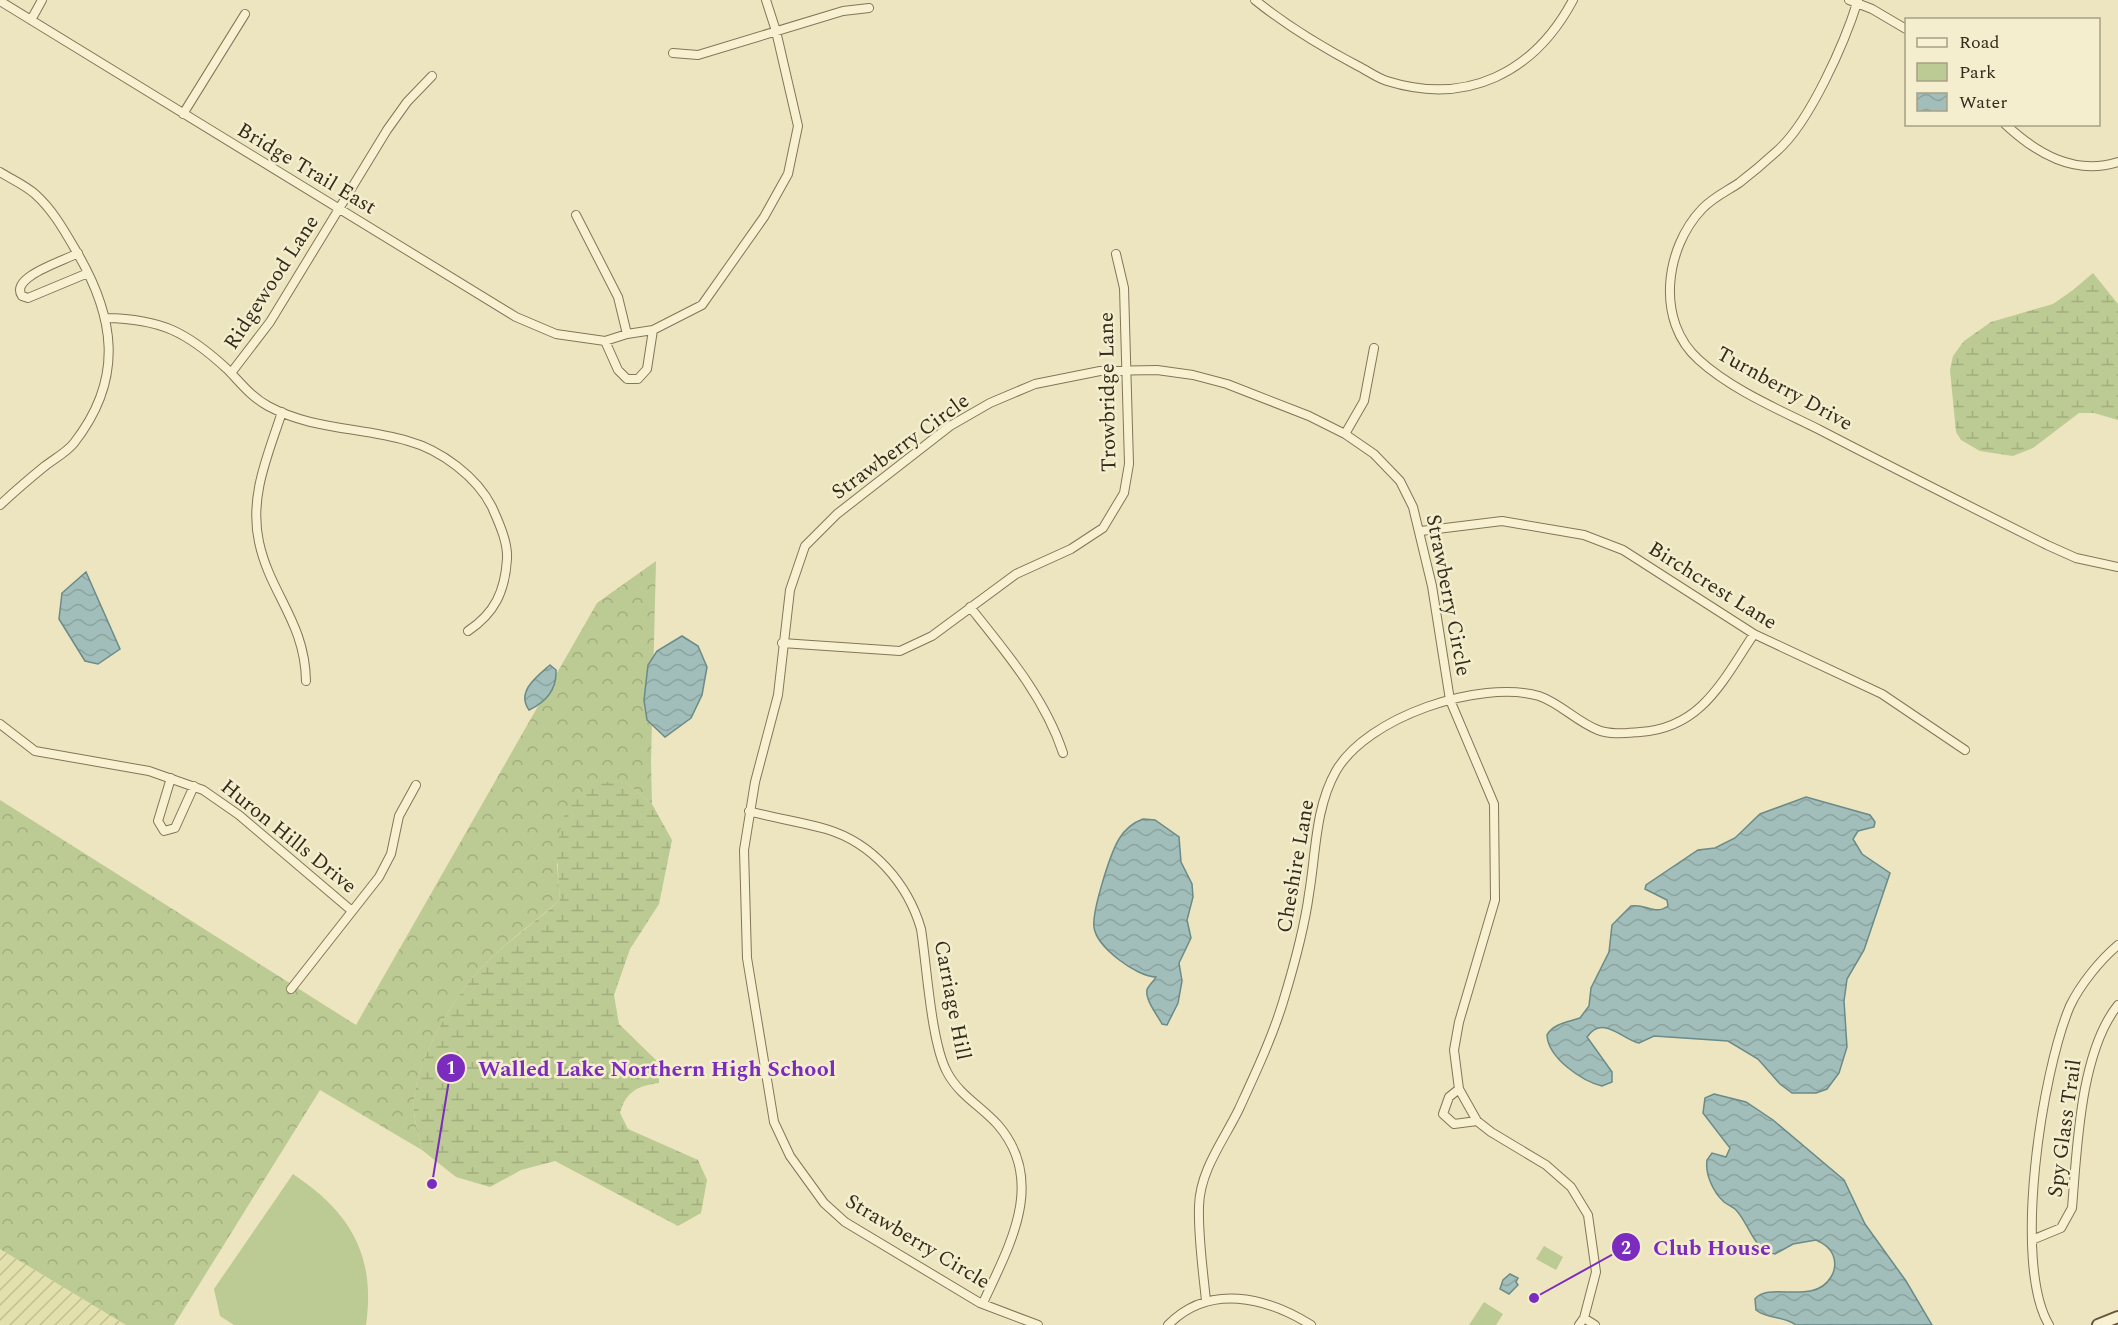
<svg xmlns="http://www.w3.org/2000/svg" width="2118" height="1325" viewBox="0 0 2118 1325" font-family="Spectral,serif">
  <defs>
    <pattern id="farmland-furrows" width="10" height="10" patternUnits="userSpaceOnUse" patternTransform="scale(1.5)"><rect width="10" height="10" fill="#e2e0ac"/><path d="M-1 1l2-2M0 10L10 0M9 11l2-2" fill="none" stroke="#c2c093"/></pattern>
    <pattern id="forest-crowns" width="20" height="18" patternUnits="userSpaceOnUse" patternTransform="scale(1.5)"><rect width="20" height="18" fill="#bcca93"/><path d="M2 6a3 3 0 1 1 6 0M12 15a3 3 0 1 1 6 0" fill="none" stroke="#a2ae7e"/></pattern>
    <pattern id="wetland-marsh" width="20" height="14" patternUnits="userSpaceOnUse" patternTransform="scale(1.5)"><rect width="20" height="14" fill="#bcca93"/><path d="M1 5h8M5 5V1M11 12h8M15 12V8" fill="none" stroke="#a2ae7e"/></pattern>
    <pattern id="water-waves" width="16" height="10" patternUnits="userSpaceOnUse" patternTransform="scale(1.5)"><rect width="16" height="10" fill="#a2beba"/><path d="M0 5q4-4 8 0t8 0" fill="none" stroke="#8ca39f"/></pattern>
  </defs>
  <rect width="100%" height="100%" fill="#ece5bf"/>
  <path fill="url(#farmland-furrows)" d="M0,1249L126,1325H0Z"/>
  <path fill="#bcca93" d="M293,1174C350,1212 376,1255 366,1325H234L220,1316L214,1289Z
    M1544,1246L1563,1257L1556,1270L1536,1259Z
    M1484,1302L1503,1314L1496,1325H1469Z"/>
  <path fill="url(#forest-crowns)" d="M656,561L651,761L652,804L625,782L557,864L560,900C535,922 506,942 483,966C453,998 418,1056 414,1100C412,1115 419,1135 422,1150L320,1090L174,1325H126L0,1249V800L356,1025L597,603Z"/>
  <path fill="url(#wetland-marsh)" d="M2093,273L2118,304V420L2094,413H2079L2033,448L2013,456L1980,451L1961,440L1956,432L1950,370L1953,356L1964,341L1991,322L2053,304L2073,290Z
    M625,782L652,804L672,840L659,904L630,949L614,995L619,1024L659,1063V1083C638,1086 626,1091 620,1113L628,1129L698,1160L707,1180L701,1213L678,1226L555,1161L521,1170L490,1187L456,1177L422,1150C419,1135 412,1115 414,1100C418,1056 453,998 483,966C506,942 535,923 560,900C557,862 550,799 597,784C605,781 616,782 625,782Z"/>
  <path fill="url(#water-waves)" stroke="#6a8b88" stroke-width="1.5" d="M86,572L120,649L98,664L85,661L59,619L62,593Z
    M682,636L698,646L707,667L702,695L691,718L665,737L647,720L644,700L648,665L657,651Z
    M550,665L556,670C557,689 546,702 529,710C516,692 536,677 550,665Z
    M1806,797L1870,815L1875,822L1874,827L1858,831L1853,839L1862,854L1890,873L1864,950L1847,979L1844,1001L1847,1047L1839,1073L1827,1089L1816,1093H1792L1780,1084L1758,1059L1728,1041L1654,1036L1639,1043C1623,1040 1603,1014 1587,1037L1612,1072V1082L1602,1086C1582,1081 1548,1058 1547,1035C1554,1023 1569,1022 1580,1018L1589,1006L1591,988L1609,952L1612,925L1631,906C1645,903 1655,916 1668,906L1667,900L1645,889L1646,885L1698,850L1715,848L1735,838L1760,814Z
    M1143,819L1155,820L1179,837L1181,862L1192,884L1193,897L1187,920L1191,938L1179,963L1182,981L1178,1003L1167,1025L1162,1024C1158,1016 1145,1000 1147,990C1148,986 1154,981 1156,977C1137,977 1096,947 1094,927C1092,911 1110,854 1119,839C1125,829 1132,823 1143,819Z
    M1714,1094L1746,1102L1773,1120L1844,1180L1865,1224L1906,1281L1932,1325H1796C1783,1315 1768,1320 1756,1310L1755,1299C1769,1281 1814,1306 1831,1277C1835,1271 1836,1262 1833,1255C1830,1247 1823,1243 1816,1240L1793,1244L1775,1254C1753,1250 1750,1225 1736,1210C1733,1207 1728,1205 1724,1202C1713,1192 1705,1174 1707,1160L1712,1153L1726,1157L1730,1148L1703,1113L1705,1098Z
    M1510,1274L1518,1278L1516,1282L1518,1285L1509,1294L1500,1289L1503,1280Z"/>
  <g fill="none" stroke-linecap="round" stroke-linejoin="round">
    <defs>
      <path id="street" d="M1255,0C1287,26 1322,47 1358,66C1368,71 1377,78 1387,81C1467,106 1534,73 1573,0
        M1849,0L1872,9L1906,29
        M1858,0C1845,42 1810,122 1777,151C1765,162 1752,173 1739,183C1727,191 1712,198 1702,209C1665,248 1655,321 1699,360C1732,390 1780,410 1820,430C1895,469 1971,507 2047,545L2076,558L2118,567
        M0,1L516,317L556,334L605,341L627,334L653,330L702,305L764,217L788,174L798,126L776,31L766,0
        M31,20L42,0
        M673,53L698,55L843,11L869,8
        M183,114L245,14
        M2005,124C2036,153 2074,176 2118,162
        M0,172C11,179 25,185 35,194C52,209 64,230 75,249C115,316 125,378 74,443C67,452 54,459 45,466C29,479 15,491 0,505
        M576,215L618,297L627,334
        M78,253C64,261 9,277 22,296L28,298L88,273
        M106,318C161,319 187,332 227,369C240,382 251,397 268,406C312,430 361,427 408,441C441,450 477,477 492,507C499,523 508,542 507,559C505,591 495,613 468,631
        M605,341L618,370L627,379H638L647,369L653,330
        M231,373L270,322L387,130L407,102L432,76
        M282,412C268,455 249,496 259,542C270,594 305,622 306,681
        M1345,434L1364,401L1374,348
        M1421,531L1502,521L1584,535L1623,550L1754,634L1882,694L1965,750
        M970,607C1006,652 1045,698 1063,753
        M782,643L900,651L932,636L1016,574L1071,549L1103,528L1124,493L1129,464L1124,288L1116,254
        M0,724L35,751L149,771L203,790L239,815L352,911
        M171,778L158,821L164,831L175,828L194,786
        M749,811C774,818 801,822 826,829C873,843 908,884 921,929C927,967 931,1042 947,1072C959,1095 981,1106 998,1125C1047,1182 1009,1246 983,1303
        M291,989L379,877L391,854L399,816L416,785
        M1459,1089L1449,1097L1443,1114L1454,1124L1477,1121
        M2032,1240L2061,1228L2072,1208C2077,1149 2080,1052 2118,1005
        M1206,1301C1203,1270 1198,1237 1199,1206C1200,1170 1224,1140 1239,1109C1255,1074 1272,1038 1283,1002C1294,966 1304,931 1309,894C1316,853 1315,808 1336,771C1367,717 1480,679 1539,696C1560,703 1577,722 1598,730C1611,735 1626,733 1640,732C1702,728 1723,680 1754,634
        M1584,1318L1595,1325
        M1038,1325L980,1303L845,1222L824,1203L790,1156L774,1122L747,958L744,850L755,782L778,695L790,590L805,546L837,514L950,426L990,403L1035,384L1100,371L1157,370L1193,375L1227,384L1309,416L1345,434L1374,454L1400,481L1413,507L1432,586L1450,700L1494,804L1495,900L1459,1022L1454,1050L1459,1089L1477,1121L1491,1132L1546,1165L1571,1187L1588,1215L1596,1272L1584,1318L1579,1325
        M1168,1325C1209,1283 1266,1297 1311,1325
        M2049,1325C2012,1263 2042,1072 2070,1006C2080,985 2100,960 2118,945"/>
      <path id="secondary" d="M2098,1325L2118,1317"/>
    </defs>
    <use href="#street" stroke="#847558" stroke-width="10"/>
    <use href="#secondary" stroke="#66563b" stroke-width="14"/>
    <use href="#street" stroke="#f8f1d1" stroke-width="8"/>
    <use href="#secondary" stroke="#f8f1d1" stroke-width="10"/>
  </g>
  <g text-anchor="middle" stroke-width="5" stroke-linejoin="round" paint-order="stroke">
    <g font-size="21" fill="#342b1c" stroke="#f4eece">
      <text transform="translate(307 168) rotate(31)" y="7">Bridge Trail East</text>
      <text transform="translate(271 282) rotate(-57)" y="7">Ridgewood Lane</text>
      <text transform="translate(1785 388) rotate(29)" y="7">Turnberry Drive</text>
      <text transform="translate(1107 392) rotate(-91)" y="7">Trowbridge Lane</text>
      <text transform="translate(900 446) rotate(-36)" y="7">Strawberry Circle</text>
      <text transform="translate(1713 585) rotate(32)" y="7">Birchcrest Lane</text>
      <text transform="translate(1449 595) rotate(79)" y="7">Strawberry Circle</text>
      <text transform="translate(289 836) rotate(39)" y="7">Huron Hills Drive</text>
      <text transform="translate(1295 866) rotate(-80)" y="7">Cheshire Lane</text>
      <text transform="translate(953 1000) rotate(79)" y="7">Carriage Hill</text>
      <text transform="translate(2064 1128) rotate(-82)" y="7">Spy Glass Trail</text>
      <text transform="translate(918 1241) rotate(31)" y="7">Strawberry Circle</text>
    </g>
  </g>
  <path fill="none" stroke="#7b2cbf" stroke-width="2" d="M432 1184L451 1068M1534 1298L1626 1247"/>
  <g fill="#7b2cbf" stroke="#f4eece" stroke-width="2">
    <circle cx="432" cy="1184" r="6"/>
    <circle cx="1534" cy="1298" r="6"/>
    <circle cx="451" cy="1068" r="15"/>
    <circle cx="1626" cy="1247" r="15"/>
  </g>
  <g font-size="18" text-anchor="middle" font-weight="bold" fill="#fff">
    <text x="451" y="1074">1</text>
    <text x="1626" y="1254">2</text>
  </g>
  <g font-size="22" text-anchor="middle" font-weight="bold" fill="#7b2cbf" stroke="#f4eece" stroke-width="5" stroke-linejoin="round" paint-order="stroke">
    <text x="657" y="1076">Walled Lake Northern High School</text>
    <text x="1712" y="1255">Club House</text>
  </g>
  <rect x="1905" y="18" width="195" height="108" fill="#f4eece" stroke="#a7a087" stroke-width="1.5"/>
  <rect x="1917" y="38" width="30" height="9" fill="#f8f1d1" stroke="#a7a087" stroke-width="1.5"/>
  <text x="1959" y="48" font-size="18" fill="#342b1c">Road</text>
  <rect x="1917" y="63" width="30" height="18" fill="#bcca93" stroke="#a7a087" stroke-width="1.5"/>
  <text x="1959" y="78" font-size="18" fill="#342b1c">Park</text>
  <rect x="1917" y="93" width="30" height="18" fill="url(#water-waves)" stroke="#a7a087" stroke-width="1.5"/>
  <text x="1959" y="108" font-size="18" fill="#342b1c">Water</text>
</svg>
